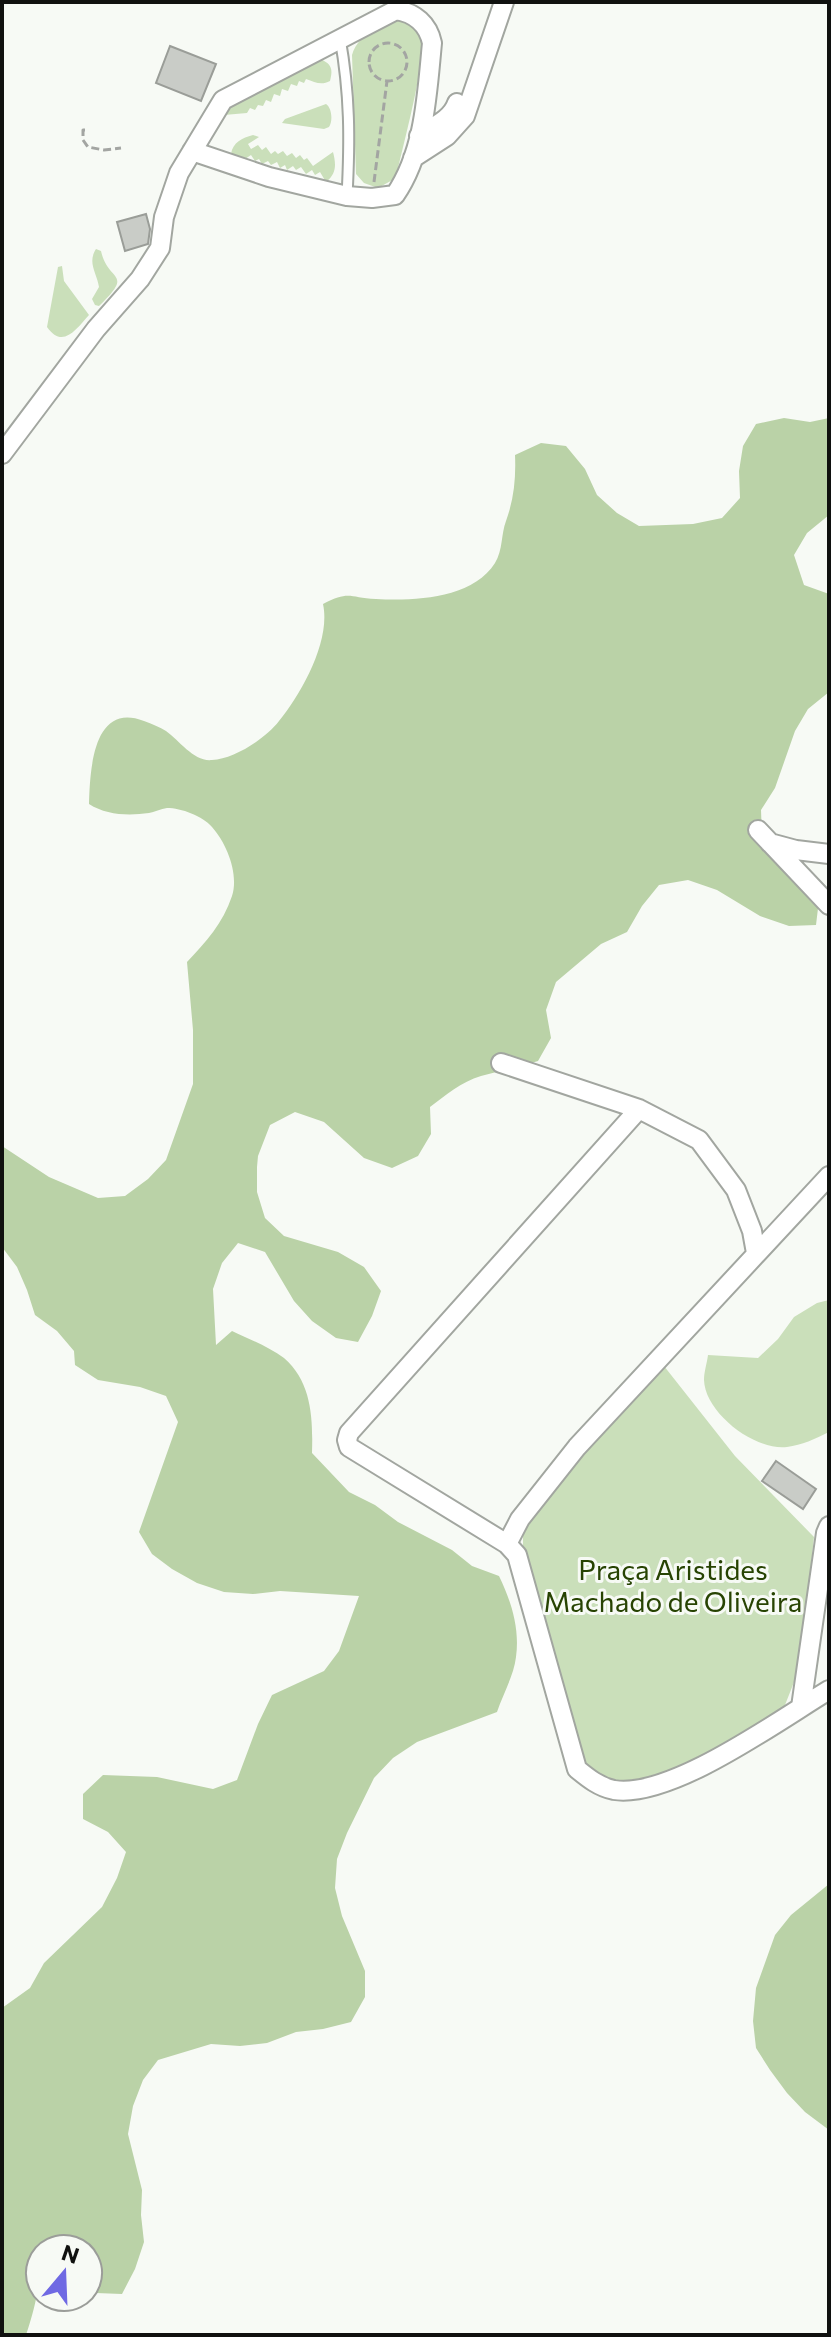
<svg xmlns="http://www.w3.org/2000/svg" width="831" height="2337" viewBox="0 0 831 2337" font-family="Commissioner,sans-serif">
  <rect width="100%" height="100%" fill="#f7faf5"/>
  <path fill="#cadfba" d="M409,18C412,22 419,28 421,33C429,52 401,153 396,178L378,188L364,183L356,174L352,55C359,32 386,19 409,18Z
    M320,59C332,64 333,69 330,81C321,86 315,82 306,79L304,83L299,81L297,86L291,84L288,91L282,89L280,96L274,94L271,102L266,100L263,106L258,105L255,110L250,108L247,113L224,115L230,105Z
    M326,104C332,108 333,121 329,127L324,129L282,123L285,119Z
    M253,135L259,137L248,144L251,149L258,145L262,150L266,147L271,154L275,151L278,154L283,151L287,156L292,153L296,158L300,155L304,160L307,158L313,166L333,152C336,164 337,173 326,182L320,172L315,175L312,170L306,174L301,167L296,170L293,166L287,170L285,165L280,168L277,162L271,165L268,161L262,164L259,159L255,161L251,155L242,161L232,157L231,154C233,142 242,138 253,135Z
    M96,249L101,251C108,283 135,271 99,306L95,305L92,299L99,287C97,273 87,263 96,249Z
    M62,266L64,281L89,315C77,328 63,350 47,327L58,267Z
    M829,1300V1432C815,1439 802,1445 787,1447C755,1451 705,1413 704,1380C704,1372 707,1363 708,1355L758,1358L778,1339L794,1317L817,1303Z
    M664,1366L735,1456L814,1537L800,1667L785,1705L778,1712C736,1737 697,1765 650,1776C640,1779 630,1782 619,1781C604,1779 593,1770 581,1761L523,1551V1532L582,1453Z"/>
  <path fill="#bad2a7" d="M784,418L810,422L829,418V515L807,533L794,555L804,585L829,594V692L808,709L795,731L775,788L761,810L762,837L819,900L816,925L789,926L760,916L717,890L688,880L659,885L642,906L627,932L601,944L556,982L546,1010L551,1038L538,1061C519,1067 500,1071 481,1076C461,1082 446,1095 430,1107L431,1134L418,1156L392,1168L364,1158L324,1122L295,1112L270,1125L258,1156L257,1167V1192L265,1218L284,1236L338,1252L364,1267L381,1291L372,1316L358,1342L336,1338L312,1321L294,1301L265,1252L238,1243L222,1263L213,1289L216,1345L232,1331C249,1339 269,1347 284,1358C312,1382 313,1419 312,1453L349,1492L375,1505L398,1522L452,1550L472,1566L499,1576C511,1601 520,1628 516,1657C514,1675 503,1694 497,1712L417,1742L393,1758L374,1778L347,1833L337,1859L335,1888L342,1916L365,1971V1997L351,2022L323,2029L296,2032L267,2043L240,2046L211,2044L158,2060L143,2080L133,2106L128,2134L142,2190L141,2215L144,2242L135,2269L122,2294L96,2293L88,2290V2249H40C40,2284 37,2302 26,2335H2V2008L30,1988L44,1963L102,1907L117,1878L126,1852L108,1832L83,1819V1794L103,1775L157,1777L213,1789L237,1780L258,1724L272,1695L324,1671L339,1651L359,1596L280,1591L253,1594L224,1592L197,1583L172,1569L152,1554L139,1532L178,1422L166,1396L140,1387L98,1380L75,1365L74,1351L57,1331L35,1315L27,1290L17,1267L2,1247V1146L49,1177L98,1198L125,1196L148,1179L166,1160L193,1084V1030L187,962C206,942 223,923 232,896C239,874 227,844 212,827C203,816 181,808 167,808C161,809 154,812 149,813C128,816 106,815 89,804C90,770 93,701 144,721C152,724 160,727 166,731C180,741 194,762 212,760C234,759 265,739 279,721C302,693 331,640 323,604C350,590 349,598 376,599C414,601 472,599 495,563C503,550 501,534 506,521C514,499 516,478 515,455L541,443L566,446L585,469L597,495L617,513L639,526L693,524L722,518L740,498L739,471L743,446L756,424Z
    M829,1884V2130L805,2112L787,2093L770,2070L756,2048L753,2021L756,1988L775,1935L791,1915Z"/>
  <path fill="#c9ccc7" stroke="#9a9d98" stroke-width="2" d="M170,46L216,64L201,101L156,83Z
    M146,214L150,229L148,244L125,251L117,222Z
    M776,1461L816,1489L803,1509L762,1481Z"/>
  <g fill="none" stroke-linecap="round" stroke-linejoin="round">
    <defs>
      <path id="lane" d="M340,38C350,94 350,140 347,196"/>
      <path id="street" d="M419,136C433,127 452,119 457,103
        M413,158L447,136L465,116L504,2
        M2,454L96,329L140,279L160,248L164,217L179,173L223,100L396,10C415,13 428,24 432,43C427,94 425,151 395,195L372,198L347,196L269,177L192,151
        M758,830L829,905
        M770,843L796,850L829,854
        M501,1063L639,1109L699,1140L736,1190L752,1231L756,1253
        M639,1109L349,1433L347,1440L349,1447L507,1544L517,1555L577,1769C588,1778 599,1787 614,1790C671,1799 779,1720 829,1690
        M507,1544L520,1519L577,1447L829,1176
        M801,1707L826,1533L829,1526"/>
    </defs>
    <use href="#lane" stroke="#a2a6a0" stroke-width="13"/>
    <use href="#street" stroke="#a2a6a0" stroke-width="22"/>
    <path stroke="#a3a5a2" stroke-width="3" stroke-dasharray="8 4" stroke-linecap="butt" d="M369 62a19 19 0 1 1 38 0a19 19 0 1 1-38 0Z
      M85,130H83V140L88,147L104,150L121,148
      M374,182L387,81"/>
    <use href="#lane" stroke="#fff" stroke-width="9"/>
    <use href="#street" stroke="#fff" stroke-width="18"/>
  </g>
  <g text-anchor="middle" stroke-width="6" stroke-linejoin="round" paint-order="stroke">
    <g font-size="28" fill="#274302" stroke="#f7faf5">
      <text x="673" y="1580">Praça Aristides<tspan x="673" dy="32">Machado de Oliveira</tspan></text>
    </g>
  </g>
  <rect width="831" height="2337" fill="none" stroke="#10110f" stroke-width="8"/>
  <g transform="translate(64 2273) rotate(19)"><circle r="38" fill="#f7faf5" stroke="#9b9d99" stroke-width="2"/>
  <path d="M0-6L14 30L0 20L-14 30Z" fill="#6f69e3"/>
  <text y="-12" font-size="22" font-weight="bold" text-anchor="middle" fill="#10110f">N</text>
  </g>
</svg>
